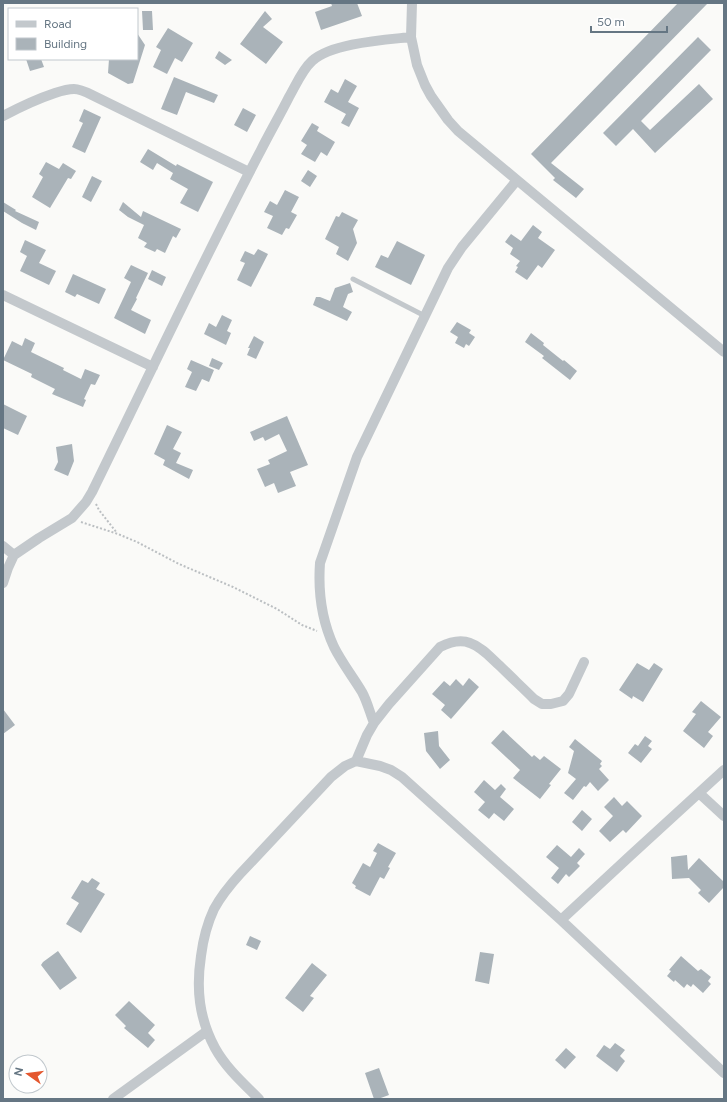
<svg xmlns="http://www.w3.org/2000/svg" width="727" height="1102" viewBox="0 0 727 1102" font-family="Figtree,sans-serif">
  <rect width="100%" height="100%" fill="#fafaf8"/>
  <path fill="#aab3b9" d="M331,3H357L362,16L321,30L315,12L332,6Z
    M678,3H708L551,163L584,189L576,198L553,180L555,178L531,154Z
    M142,11H152L153,30H143Z
    M265,11L272,19L263,27L283,42L266,64L240,44Z
    M168,28L193,43L182,62L175,58L167,74L153,67L161,50L156,47Z
    M137,33L145,45L133,83L128,84L108,73L109,59H137Z
    M698,37L711,50L641,121L650,130L699,84L713,99L655,153L633,129L616,146L603,133Z
    M219,51L232,60L225,65L215,58Z
    M26,59H41L44,67L30,71Z
    M174,77L218,95L214,103L186,92L177,115L161,109Z
    M345,79L357,86L348,102L359,108L349,127L341,123L346,114L324,102L331,89L338,93Z
    M243,108L256,115L247,132L234,125Z
    M84,109L101,117L85,153L72,147L83,123L79,121Z
    M312,123L319,127L317,131L335,142L327,156L321,152L315,162L301,154L307,145L301,141Z
    M148,149L176,166L177,164L213,182L198,212L180,203L188,189L170,179L173,173L157,163L153,170L140,162Z
    M46,162L59,169L63,163L76,171L71,179L68,178L50,208L32,197L43,177L39,174Z
    M308,170L317,176L310,187L301,181Z
    M92,176L102,181L91,202L82,197Z
    M285,190L299,197L291,212L297,215L289,229L286,228L282,235L267,228L273,216L264,212L270,201L277,205Z
    M3,202L16,210L15,211L39,222L36,230L22,223L3,211Z
    M123,202L141,217L143,211L181,229L176,238L173,236L165,253L157,249L155,252L144,247L147,243L138,238L144,225L128,217L119,210Z
    M342,212L358,220L353,229L357,243L348,261L336,254L339,247L325,239L336,216L339,217Z
    M533,225L542,232L538,238L555,250L542,268L538,265L527,280L515,272L518,267L516,266L520,261L510,254L513,248L505,242L511,234L521,241Z
    M25,240L46,250L39,263L56,271L49,285L20,271L27,256L20,252Z
    M397,241L425,255L411,285L375,267L381,255L388,258Z
    M258,249L268,254L251,287L237,280L245,263L240,261L245,251L254,255Z
    M131,265L148,273L136,298L137,299L131,310L151,320L145,334L114,318L131,282L124,278Z
    M152,270L166,277L162,286L148,279Z
    M73,274L106,289L99,304L77,294L75,297L65,292Z
    M350,283L353,292L348,294L343,307L352,312L347,321L313,305L316,297H320L330,301L335,288Z
    M222,315L232,320L227,331L231,333L226,345L204,334L209,323L216,327Z
    M457,322L471,330L469,333L475,337L469,346L466,344L464,348L455,343L458,337L450,332Z
    M531,333L544,343L543,345L563,361L564,360L577,371L570,380L542,358L544,356L525,342Z
    M254,336L264,342L256,359L247,355L250,348H248Z
    M25,338L35,343L31,352L64,368L63,370L81,379L85,369L100,375L95,385L91,384L84,399L86,400L83,407L52,394L55,389L31,377L32,374L3,360L12,341L22,346Z
    M212,358L223,363L219,370L209,366Z
    M191,360L214,370L209,382L202,379L196,391L185,387L192,372L187,369Z
    M3,404L27,416L18,435L3,428Z
    M287,416L308,465L290,472L296,486L278,493L274,483L265,487L257,469L270,464L268,460L287,451L279,434L265,441L263,437L254,441L250,432Z
    M167,425L182,432L173,449L181,453L176,463L193,470L189,479L163,465L165,460L154,454Z
    M72,444L74,461L68,476L54,470L58,462L56,447Z
    M637,663L649,670L654,663L663,669L643,702L633,696L632,699L619,690Z
    M469,678L479,687L451,719L441,710L445,705L432,694L444,681L450,686L456,679L463,686Z
    M701,701L721,717L708,732L713,736L704,748L683,731L696,714L692,712Z
    M3,709L15,725L3,734Z
    M503,730L532,757L534,755L540,760L544,756L561,769L549,784L551,785L540,799L513,778L520,770L491,743Z
    M438,731L439,746L450,760L440,769L426,751L424,733Z
    M645,736L652,741L648,746L652,749L641,763L628,753L635,744L638,746Z
    M575,739L602,761L600,764L602,766L599,769L609,780L598,791L590,782L586,787L584,786L573,800L564,793L576,779L568,773L574,751L569,747Z
    M484,780L495,790L501,784L506,789L500,797L514,809L504,821L494,813L489,819L478,810L485,802L474,792Z
    M614,797L622,806L627,801L642,816L626,833L623,830L610,842L599,831L613,816L604,807Z
    M582,810L592,819L582,831L572,822Z
    M378,843L396,853L388,867L390,868L384,879L380,877L370,896L355,888L356,886L352,883L363,863L370,867L377,853L373,851Z
    M557,845L571,857L579,848L585,854L577,863L580,866L569,877L566,874L558,884L551,878L559,868L546,857Z
    M687,855L688,870L699,858L724,882V887L709,903L698,893L701,890L689,878L672,879L671,857Z
    M92,878L100,883L96,889L105,894L81,933L66,924L79,903L71,898L82,880L88,883Z
    M250,936L261,941L257,950L246,945Z
    M58,951L77,978L60,990L41,965L43,962Z
    M480,952L494,954L489,984L475,981Z
    M681,956L698,971L701,969L711,977L708,981L711,984L703,993L693,984L691,987L687,984L684,988L675,980L674,982L667,976L671,971L669,970Z
    M312,963L327,975L310,996L314,998L303,1012L285,998Z
    M129,1001L155,1025L148,1033L155,1040L148,1048L124,1028L126,1026L115,1015Z
    M615,1043L625,1050L620,1056L625,1061L617,1072L596,1056L604,1045L610,1049Z
    M566,1048L576,1057L565,1069L555,1060Z
    M379,1068L389,1095L378,1099H374L365,1073Z"/>
  <g fill="none" stroke-linecap="round" stroke-linejoin="round">
    <path stroke="#bbbfc2" stroke-width="2" stroke-dasharray="2 2" stroke-linecap="butt" d="M96,504L99,510L117,533
      M81,522L118,534L137,542L179,564L233,587L277,609L302,625L317,631"/>
    <path stroke="#c3c8cc" stroke-width="5" d="M353,279L425,316"/>
    <path stroke="#c3c8cc" stroke-width="10" d="M412,3L411,37L417,65L425,85L431,96L448,120L458,131L517,180L724,352
      M3,116C20,107 37,99 55,93C61,91 67,89 74,89C80,89 86,92 92,95L249,172
      M3,295L153,367
      M3,546L14,555L8,568L3,583
      M14,555L39,538L72,518L86,502L92,492C148,378 202,262 261,150C270,132 280,115 289,97C296,85 302,70 312,61C332,43 384,40 411,37
      M374,723C370,713 367,701 362,692C353,677 342,663 334,647C322,621 318,591 320,563L357,457L448,268L462,247L517,180
      M356,761L367,735L374,723L389,704L440,647C450,642 460,639 470,643C482,647 491,658 500,666C511,677 523,688 534,699L542,704H551L563,701L569,694L584,662
      M699,793L724,816
      M561,920L630,856L724,770
      M113,1099L207,1031
      M259,1099C243,1083 226,1068 215,1048C199,1018 196,989 201,956C203,940 207,924 214,909C221,896 230,885 240,874L331,777L345,766L356,761L380,766L391,770L402,777L561,920L724,1073"/>
  </g>
  <rect width="727" height="1102" fill="none" stroke="#657683" stroke-width="8"/>
  <rect x="8" y="8" width="130" height="52" fill="#ffffff" stroke="#c1c8cd"/>
  <rect x="16" y="21" width="20" height="6" fill="#c3c8cc" stroke="#c1c8cd"/>
  <text x="44" y="28" font-size="12" fill="#657683">Road</text>
  <rect x="16" y="38" width="20" height="12" fill="#aab3b9" stroke="#c1c8cd"/>
  <text x="44" y="48" font-size="12" fill="#657683">Building</text>
  <g transform="translate(28 1074) rotate(284)"><circle r="19" fill="#ffffff" stroke="#c1c8cd"/>
  <path d="M0-3L7 15L0 10L-7 15Z" fill="#e4572e"/>
  <text y="-6" font-size="11" font-weight="bold" text-anchor="middle" fill="#657683">N</text>
  </g>
  <path d="M591 26v6h76v-6" fill="none" stroke="#657683" stroke-width="2"/>
  <text x="597" y="26" font-size="12" fill="#657683" stroke="#ffffff" stroke-width="3" paint-order="stroke">50 m</text>
</svg>
